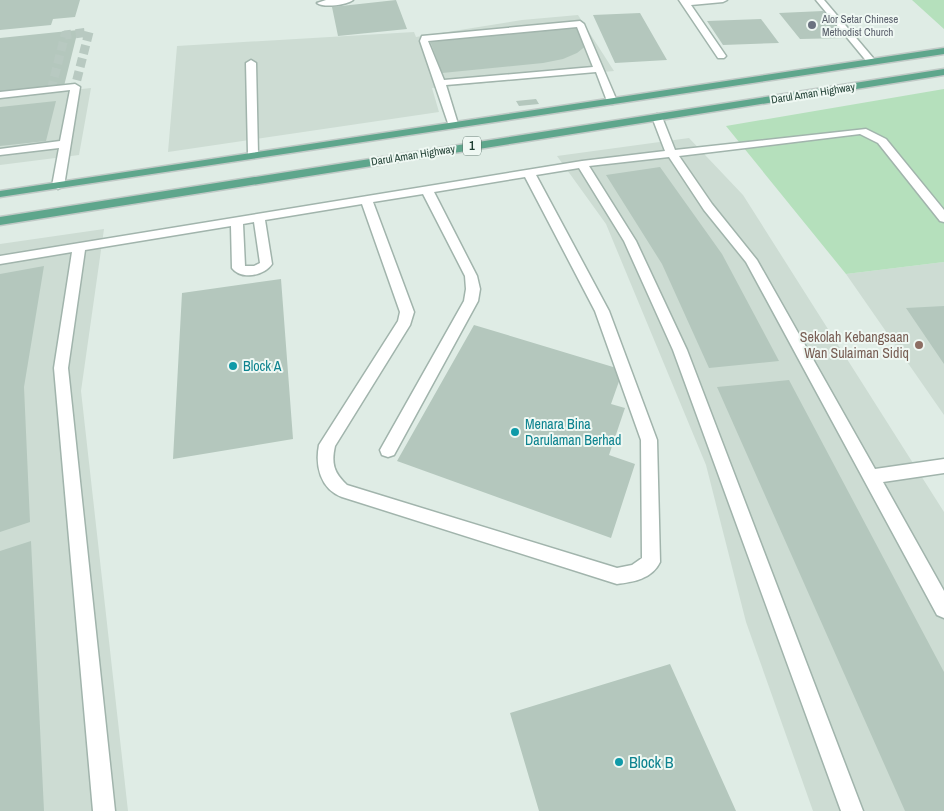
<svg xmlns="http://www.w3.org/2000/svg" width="944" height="811" viewBox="0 0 944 811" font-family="'Archivo Narrow',sans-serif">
  <rect width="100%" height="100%" fill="#dfece5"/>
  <path fill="#cddcd3" d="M578,15L614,71L432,88L439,112L168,152L177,46L414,32L416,37L522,20Z
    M91,88L79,155L0,165V98Z
    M689,138L743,195L944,512V811H813L746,622L706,465L606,224L557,156Z
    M104,229L81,391L128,811H0V244Z
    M944,262V415L846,274Z"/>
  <path fill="#b5e0bc" d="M912,0H944V29Z
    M944,89V262L846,274L726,126Z"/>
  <path fill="#b4c7bd" d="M0,0H80L75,17L53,19L51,25L0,30Z
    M396,0L407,29L338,36L332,7Z
    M823,11L846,38L800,39L779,13Z
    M640,13L667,60L615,63L593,15Z
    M761,19L779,43L723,45L707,21Z
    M577,25L587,45L577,53L563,59L543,63L442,73L430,41Z
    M78,30L64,86L0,93V38Z
    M536,99L539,104L519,106L516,101Z
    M56,101L46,141L0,146V107Z
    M660,167L722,254L779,361L709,368L662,264L606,175Z
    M44,266L24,387L30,522L0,532V274Z
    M281,279L293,439L173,459L182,293Z
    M944,306V364L906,308Z
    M474,325L623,370L611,404L625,408L609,455L635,464L611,538L397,461Z
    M789,380L944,672V811H905L717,387Z
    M31,541L44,811H0V551Z
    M670,664L736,811H539L510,713Z"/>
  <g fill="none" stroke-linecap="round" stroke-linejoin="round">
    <path stroke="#b8c9c1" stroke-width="9" stroke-dasharray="9 4.5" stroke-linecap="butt" d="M51,90L65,35L89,32L75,87"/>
    <defs>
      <path id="minor" d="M326,0H353C346,5 324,8 317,3Z
        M679,0H727L723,2L691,5L726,56L724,58H718Z
        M816,0H824L874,59V63H868Z
        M580,21L584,24L617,101L616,103L612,104L607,101L596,72L446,85L458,124L453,127L449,126L420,41L422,36ZM577,27L593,67L444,80L428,41Z
        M251,60L256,63L258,154L253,157L248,154L246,63Z
        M75,84L80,87L64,186L58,189L52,186L59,148L0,155V149L60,141L70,90L0,98V92Z
        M657,114L662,117L675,150L866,129L886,139L944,210V222L940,221L878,143L860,134L679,156L712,204L757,260L875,469L944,459V473L883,482L944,591V618L937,615L746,262L704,210L669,157L589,166L636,241L687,350L863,811H841L673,350L624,241L579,168L536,175L609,311L657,440L660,562C652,579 633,582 617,584L342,497C320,489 315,465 319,445L398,321L400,312L362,204L265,220L272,264C264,276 241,280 232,268L231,226L85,250L68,368L115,811H93L54,368L72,252L0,264V256L582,161L665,151L652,117ZM525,177L595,311L641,440L642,558L632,565L617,568L347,485C334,473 331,464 335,446L410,325L414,312L373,202L423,194L465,276L466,289L464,301L380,450L382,455L388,457L394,455L478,301L480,289L477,276L434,192ZM254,222L260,263L254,266H245L243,224Z"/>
      <path id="major" d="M944,48V54L0,197V191Z
        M944,69V75L0,225V217Z"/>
    </defs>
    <use href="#minor" stroke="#a1b4ac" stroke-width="3"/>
    <use href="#major" stroke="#c0c9c6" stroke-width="3"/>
    <use href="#minor" fill="#fff" fill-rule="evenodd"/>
    <use href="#major" fill="#5ea68c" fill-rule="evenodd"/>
  </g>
  <circle fill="#6b7280" stroke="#eff8f3" stroke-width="2" cx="812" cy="25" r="5"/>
  <circle fill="#8d6e63" stroke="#eff8f3" stroke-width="2" cx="919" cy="345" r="5"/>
  <g fill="#0f9aa8" stroke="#eff8f3" stroke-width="2">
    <circle cx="233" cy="366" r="5"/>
    <circle cx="515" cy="432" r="5"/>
    <circle cx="619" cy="762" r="5"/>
  </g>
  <g text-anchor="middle" stroke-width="4" stroke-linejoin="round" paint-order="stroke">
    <g font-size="11" fill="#5b616d" stroke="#eff8f3" text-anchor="start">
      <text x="822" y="23">Alor Setar Chinese<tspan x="822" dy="13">Methodist Church</tspan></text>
    </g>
    <g font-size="11" fill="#1e3e32" stroke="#eff8f3">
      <text transform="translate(813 93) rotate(-9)" y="4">Darul Aman Highway</text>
      <text transform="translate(413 155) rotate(-9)" y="4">Darul Aman Highway</text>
    </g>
    <rect fill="#eff8f3" stroke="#5d766c" stroke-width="1" x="463" y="136.5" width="18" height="19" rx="4"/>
    <g font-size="12" font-weight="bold" fill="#1e3e32">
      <text x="472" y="150">1</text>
    </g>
    <g font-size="14" fill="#785e54" stroke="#eff8f3" text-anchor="end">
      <text x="909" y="342">Sekolah Kebangsaan<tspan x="909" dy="16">Wan Sulaiman Sidiq</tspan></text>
    </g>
    <g font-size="14" fill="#0d838f" stroke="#eff8f3" text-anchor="start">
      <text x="243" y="371">Block A</text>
      <text x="525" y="429">Menara Bina<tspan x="525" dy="16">Darulaman Berhad</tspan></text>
    </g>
    <g font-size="16" fill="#0d838f" stroke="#eff8f3" text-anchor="start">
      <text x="629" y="768">Block B</text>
    </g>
  </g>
</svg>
